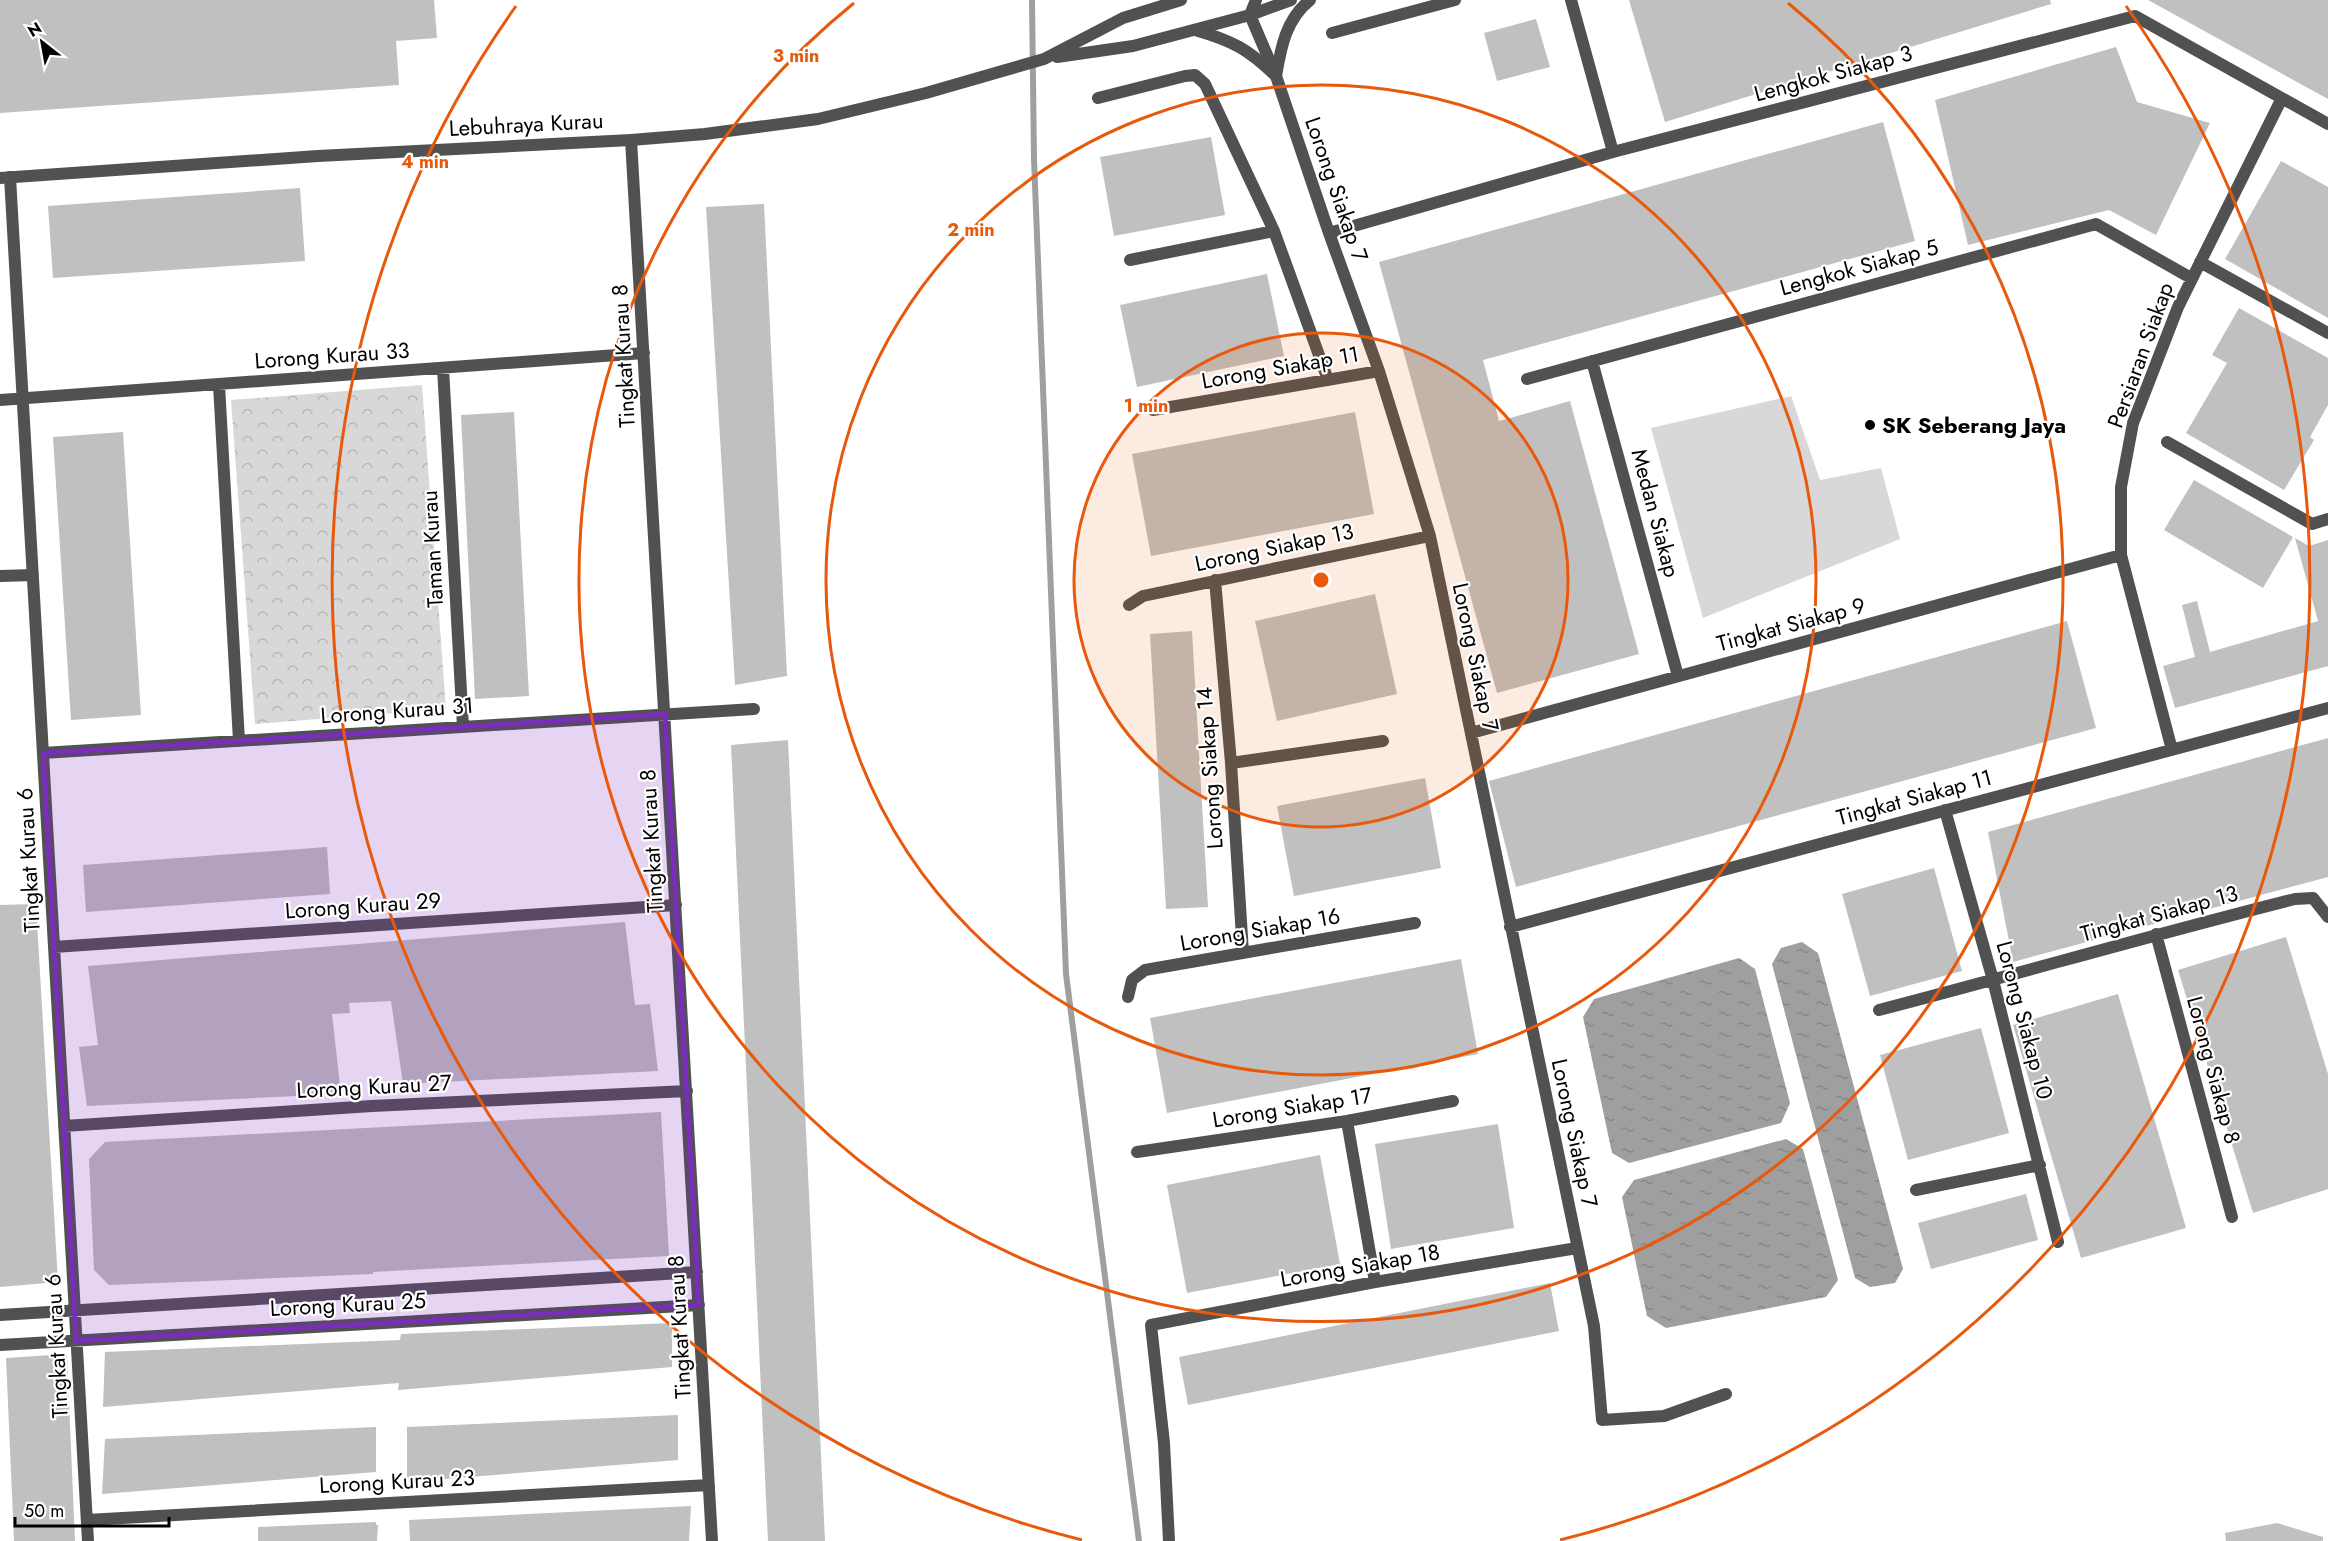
<svg xmlns="http://www.w3.org/2000/svg" width="2328" height="1541" viewBox="0 0 2328 1541" font-family="Jost,sans-serif">
  <defs>
    <pattern id="park-crowns" width="20" height="18" patternUnits="userSpaceOnUse" patternTransform="scale(1.5)"><rect width="20" height="18" fill="#d8d8d8"/><path d="M2 6a3 3 0 1 1 6 0M12 15a3 3 0 1 1 6 0" fill="none" stroke="#b8b8b8"/></pattern>
    <pattern id="water-ripples" width="26" height="14" patternUnits="userSpaceOnUse" patternTransform="scale(1.5)"><rect width="26" height="14" fill="#9f9f9f"/><path d="M2 4q2-2 4 0t4 0M15 11q2-2 4 0t4 0" fill="none" stroke="#878787"/></pattern>
  </defs>
  <rect width="100%" height="100%" fill="#fff"/>
  <path fill="#d8d8d8" d="M1791,396L1820,480L1881,468L1900,539L1703,618L1651,428Z"/>
  <path fill="url(#park-crowns)" d="M422,385L446,709L255,724L231,400Z"/>
  <path fill="url(#water-ripples)" d="M1802,942L1818,953L1903,1269L1895,1283L1870,1287L1855,1278L1772,964L1781,948Z
    M1739,958L1755,969L1790,1103L1781,1123L1629,1163L1612,1153L1583,1017L1594,999Z
    M1786,1139L1803,1149L1838,1280L1826,1297L1666,1328L1647,1316L1622,1197L1634,1180Z"/>
  <g fill="none" stroke-linecap="round" stroke-linejoin="round">
    <path stroke="#9f9f9f" stroke-width="6" d="M1032,0L1034,159L1066,974L1139,1541"/>
  </g>
  <path fill="#c0c0c0" d="M0,0H434L437,38L396,41L399,85L0,113Z
    M1629,0H2050L2051,4L1665,122Z
    M2148,0H2328V99Z
    M1536,19L1550,67L1497,81L1484,33Z
    M2116,47L2137,102L2210,123L2156,235L2109,210L1968,245L1935,100Z
    M1883,122L1915,241L1483,360L1499,421L1570,401L1639,654L1497,693L1379,262Z
    M1211,137L1225,215L1114,236L1100,157Z
    M2281,161L2328,187V318L2225,259Z
    M300,188L305,261L53,278L48,206Z
    M764,204L787,676L735,685L706,207Z
    M1267,274L1284,356L1137,387L1120,305Z
    M2239,308L2328,358V405L2310,437L2314,440L2284,490L2186,433L2227,363L2212,355Z
    M514,412L529,696L475,699L461,415Z
    M1355,412L1374,514L1151,556L1132,454Z
    M123,432L141,715L71,720L53,437Z
    M2194,480L2293,537L2263,588L2164,530Z
    M2295,538L2309,546L2328,540V666L2175,708L2163,666L2195,657L2182,605L2197,601L2210,652L2318,621Z
    M1375,594L1397,694L1277,721L1255,621Z
    M2067,621L2096,728L1516,887L1489,781Z
    M1192,631L1208,907L1166,909L1150,634Z
    M2328,738V877L2013,962L1988,832Z
    M788,740L825,1541H768L731,745Z
    M1425,778L1441,868L1294,896L1277,806Z
    M327,847L330,894L86,912L83,865Z
    M1934,868L1962,971L1870,996L1842,894Z
    M36,904L58,1282L0,1287V905Z
    M625,922L635,1005L650,1004L658,1071L403,1084L391,1001L349,1003L350,1013L332,1014L341,1094L87,1106L79,1047L98,1045L88,966Z
    M2286,937L2328,1074V1189L2253,1213L2178,970Z
    M1461,959L1478,1054L1167,1113L1150,1018Z
    M2118,994L2186,1228L2081,1258L2013,1025Z
    M1981,1028L2009,1133L1908,1160L1880,1055Z
    M661,1112L669,1256L373,1272V1274L109,1285L94,1270L89,1159L105,1142Z
    M1498,1124L1514,1228L1391,1249L1375,1144Z
    M1320,1155L1340,1264L1187,1293L1167,1185Z
    M2026,1194L2038,1240L1931,1269L1918,1223Z
    M1550,1283L1559,1331L1188,1405L1179,1357Z
    M672,1323V1367L398,1390L399,1383L103,1407L105,1352L400,1340L401,1334Z
    M67,1354L75,1541H14L6,1358Z
    M678,1415V1460L407,1482V1427Z
    M376,1427V1472L102,1494L105,1439Z
    M691,1506L689,1541H410L409,1520Z
    M376,1522V1525H378L377,1541H258V1527Z
    M2277,1523L2323,1537V1541H2226L2225,1533Z"/>
  <g fill="none" stroke-linecap="round" stroke-linejoin="round">
    <path stroke="#515151" stroke-width="12" d="M1571,0L1613,152
      M1250,15L1276,76L1329,233L1379,371L1430,536L1594,1326L1602,1420L1664,1416L1726,1394
      M1332,33L1455,0
      M1098,98L1185,76L1195,75L1205,84L1274,231L1328,380
      M631,140L712,1541
      M10,177L88,1541
      M1329,233L1613,152L2135,16L2328,124
      M1130,260L1274,231
      M2200,262L2328,333
      M1592,361L1678,676
      M443,368L463,727
      M1527,379L2096,224L2191,278
      M219,385L239,741
      M0,400L644,353
      M1153,410L1379,371
      M2167,442L2312,524L2328,519
      M0,576L33,575
      M1215,580L1231,763L1243,953
      M1129,605L1143,596L1430,536
      M1471,733L2121,555
      M2172,750L2121,555V487L2133,423L2178,307L2282,98
      M43,753L754,709
      M1231,763L1383,741
      M1945,810L1993,980L2058,1242
      M1510,927L2328,708
      M2156,934L2232,1217
      M54,947L676,905
      M1128,997L1132,980L1145,970L1415,923
      M1879,1010C2018,974 2155,934 2295,899L2313,898L2328,917
      M1347,1121L1375,1282
      M64,1126L372,1106L687,1091
      M1137,1152L1347,1121L1453,1101
      M1916,1190L2040,1165
      M0,1315L697,1272
      M0,1345L699,1305
      M87,1520L709,1485
      M1169,1541L1164,1443L1151,1325L1375,1282L1577,1248"/>
    <path stroke="#515151" stroke-width="12" d="M1250,15L1256,0
      M1195,30C1233,41 1248,49 1276,76
      M1057,57L1133,46L1250,15L1291,0
      M1276,76C1281,47 1286,19 1310,0
      M0,178L318,156L631,140L705,134L818,119L926,93L1044,59L1123,18L1181,0"/>
  </g>
  <path fill="#7b2cbf" fill-opacity="0.2" stroke="#7b2cbf" stroke-width="4.5" stroke-linejoin="round" d="M665,714L699,1305L76,1341L43,753Z"/>
  <circle cx="1321" cy="580" r="247" fill="#e8590c" fill-opacity=".12"/>
  <g fill="none" stroke="#e8590c" stroke-width="3">
    <circle cx="1321" cy="580" r="247"/>
    <circle cx="1321" cy="580" r="495"/>
    <path d="M1788 3A742 742 0 1 1 854 3"/>
    <path d="M1082 1540A989 989 0 0 1 516 6M2126 6A989 989 0 0 1 1560 1540"/>
  </g>
  <circle fill="#000" stroke="#fff" stroke-width="2" cx="1870" cy="425" r="6"/>
  <g text-anchor="middle" stroke-width="4.5" stroke-linejoin="round" paint-order="stroke">
    <g font-size="22" fill="#000" stroke="#fff">
      <text transform="translate(1833 73) rotate(-15)" y="8">Lengkok Siakap 3</text>
      <text transform="translate(526 124) rotate(-3)" y="8">Lebuhraya Kurau</text>
      <text transform="translate(1337 189) rotate(71)" y="8">Lorong Siakap 7</text>
      <text transform="translate(1859 267) rotate(-15)" y="8">Lengkok Siakap 5</text>
      <text transform="translate(332 355) rotate(-4)" y="8">Lorong Kurau 33</text>
      <text transform="translate(2140 355) rotate(-70)" y="8">Persiaran Siakap</text>
      <text transform="translate(623 356) rotate(-93)" y="8">Tingkat Kurau 8</text>
      <text transform="translate(1280 367) rotate(-10)" y="8">Lorong Siakap 11</text>
      <text transform="translate(1656 513) rotate(75)" y="8">Medan Siakap</text>
      <text transform="translate(1274 547) rotate(-12)" y="8">Lorong Siakap 13</text>
      <text transform="translate(432 549) rotate(-93)" y="8">Taman Kurau</text>
      <text transform="translate(1791 624) rotate(-15)" y="8">Tingkat Siakap 9</text>
      <text transform="translate(1476 657) rotate(78)" y="8">Lorong Siakap 7</text>
      <text transform="translate(397 710) rotate(-4)" y="8">Lorong Kurau 31</text>
      <text transform="translate(1209 768) rotate(-94)" y="8">Lorong Siakap 14</text>
      <text transform="translate(1914 797) rotate(-15)" y="8">Tingkat Siakap 11</text>
      <text transform="translate(651 841) rotate(-93)" y="8">Tingkat Kurau 8</text>
      <text transform="translate(28 860) rotate(-93)" y="8">Tingkat Kurau 6</text>
      <text transform="translate(363 905) rotate(-4)" y="8">Lorong Kurau 29</text>
      <text transform="translate(2159 913) rotate(-15)" y="8">Tingkat Siakap 13</text>
      <text transform="translate(1260 929) rotate(-10)" y="8">Lorong Siakap 16</text>
      <text transform="translate(2025 1020) rotate(75)" y="8">Lorong Siakap 10</text>
      <text transform="translate(2214 1070) rotate(75)" y="8">Lorong Siakap 8</text>
      <text transform="translate(374 1086) rotate(-3)" y="8">Lorong Kurau 27</text>
      <text transform="translate(1292 1107) rotate(-9)" y="8">Lorong Siakap 17</text>
      <text transform="translate(1575 1133) rotate(78)" y="8">Lorong Siakap 7</text>
      <text transform="translate(1360 1265) rotate(-10)" y="8">Lorong Siakap 18</text>
      <text transform="translate(348 1304) rotate(-3)" y="8">Lorong Kurau 25</text>
      <text transform="translate(679 1327) rotate(-93)" y="8">Tingkat Kurau 8</text>
      <text transform="translate(56 1346) rotate(-93)" y="8">Tingkat Kurau 6</text>
      <text transform="translate(397 1481) rotate(-3)" y="8">Lorong Kurau 23</text>
    </g>
    <g font-size="22" font-weight="bold" fill="#000" stroke="#fff" text-anchor="start">
      <text x="1882" y="433">SK Seberang Jaya</text>
    </g>
  </g>
  <circle cx="1321" cy="580" r="9" fill="#e8590c" stroke="#fff" stroke-width="3"/>
  <g font-size="18" text-anchor="middle" font-weight="bold" fill="#e8590c" stroke="#fff" stroke-width="4.5" stroke-linejoin="round" paint-order="stroke">
    <text x="796" y="62">3 min</text>
    <text x="425" y="168">4 min</text>
    <text x="971" y="236">2 min</text>
    <text x="1146" y="412">1 min</text>
  </g>
  <g transform="translate(42 42) rotate(329)" stroke="#ffffff" stroke-width="4.5" paint-order="stroke">
  <path d="M0-4.5L10 22L0 15L-10 22Z" fill="#000000"/>
  <text y="-9" font-size="16" font-weight="bold" text-anchor="middle" fill="#000000">N</text>
  </g>
  <path d="M15 1517v9h154v-9" fill="none" stroke="#000000" stroke-width="3"/>
  <text x="24" y="1517" font-size="18" fill="#000000" stroke="#ffffff" stroke-width="4.5" paint-order="stroke">50 m</text>
</svg>
